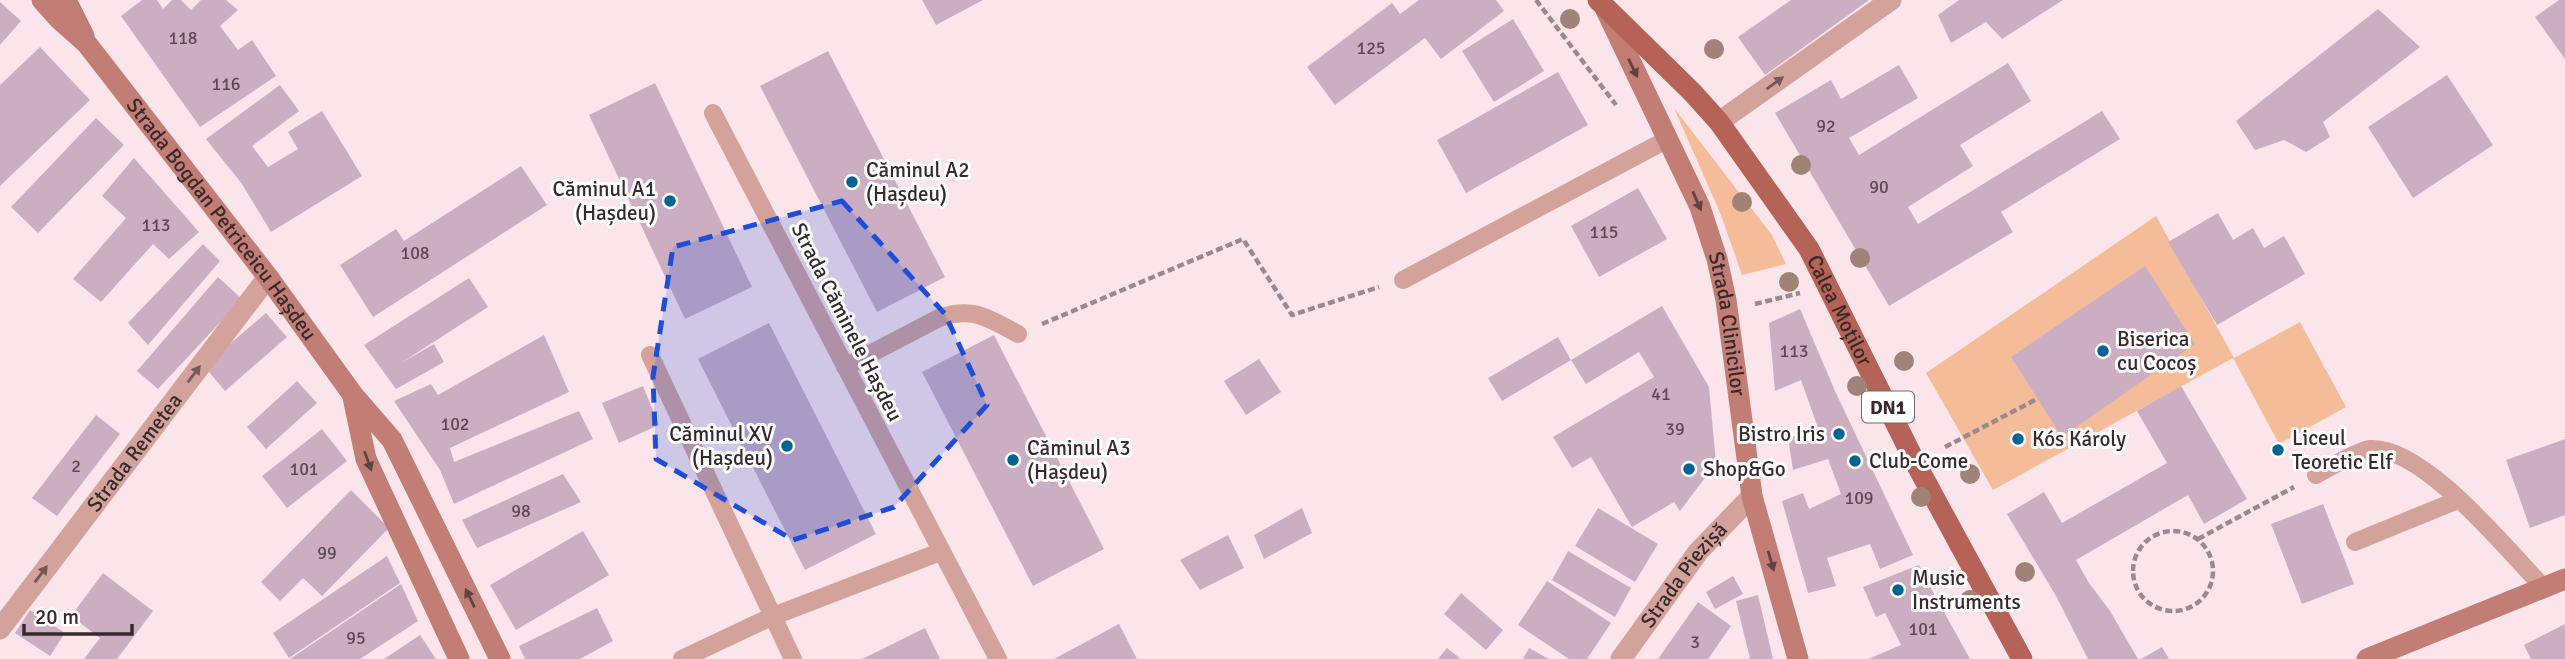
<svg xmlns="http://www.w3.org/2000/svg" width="2565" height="659" viewBox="0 0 2565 659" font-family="Signika,sans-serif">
  <rect width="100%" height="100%" fill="#fce5ea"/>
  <path fill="#f5bc99" d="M1674,108L1772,235L1786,264L1742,275L1721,215Z
    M2156,216L2234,358L2300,322L2346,407L2279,444L2233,358L1993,490L1926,373Z"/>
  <path fill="#ccaec2" d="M142,0H157L163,9L172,0H181L191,10L201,0H226L238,10L220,26L238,50L252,40L276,76L200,127L121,16Z
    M922,0H983L936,25Z
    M1419,0H1496L1504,11L1441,59L1425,38L1335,105L1307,67L1392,3L1400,14Z
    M1791,0H1869L1765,75L1738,37Z
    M1959,0H2063L2002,39L1986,22L1951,43L1938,15Z
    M2559,0H2565V59L2535,17Z
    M0,2L21,21L0,45Z
    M2378,9L2420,47L2323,122L2330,137L2306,152L2284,140L2255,150L2236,121Z
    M1513,19L1544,71L1494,102L1462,51Z
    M40,47L90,100L0,186V85Z
    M828,51L945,277L877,312L760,86Z
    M2008,63L2031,101L1960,145L1973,166L1908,207L1918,224L2102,111L2120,139L2001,212L2013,232L1889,306L1775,113L1831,80L1841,99L1899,65L1918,98L1849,138L1859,155Z
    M1558,72L1588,125L1466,193L1437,140Z
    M2447,75L2493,145L2413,198L2368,127Z
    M655,83L752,287L685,319L589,115Z
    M280,85L299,111L252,146L268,167L298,149L288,132L322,111L362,176L271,232L242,184L206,139Z
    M96,118L124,145L38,233L11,207Z
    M134,158L199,232L169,259L153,244L101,302L73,279L126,218L102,196Z
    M521,166L547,205L373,317L340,265L396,229L404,241Z
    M1638,188L1667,239L1599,277L1571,226Z
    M2218,213L2233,240L2253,228L2264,248L2284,236L2305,274L2217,325L2168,242Z
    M203,244L220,261L148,345L128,323Z
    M2145,266L2195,344L2062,437L2011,357Z
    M218,277L242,299L158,389L137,371Z
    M469,278L488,307L401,363L434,344L444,362L396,389L364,345Z
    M1662,306L1709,387L1716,463L1680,511L1674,502L1632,527L1591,457L1572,468L1553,437L1654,377L1639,352L1586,384L1571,360L1502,401L1488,378L1558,337L1571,360Z
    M1800,309L1835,391L1913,555L1880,569L1870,544L1827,558L1836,586L1808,593L1782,501L1803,493L1809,509L1841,494L1828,459L1793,470L1788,438L1818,428L1801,380L1775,391L1769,323Z
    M266,313L287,337L225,391L204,366Z
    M769,323L876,534L805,570L698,359Z
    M544,335L569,392L450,448L454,462L579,411L593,439L454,504L440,470L394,401L431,384L438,395Z
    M994,335L1104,549L1033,586L922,372Z
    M1259,359L1281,392L1246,415L1224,381Z
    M297,381L317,403L266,449L247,427Z
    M643,386L659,425L619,443L602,403Z
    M2181,386L2247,499L2204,524L2188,495L2076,560L2089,583L2110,611L2138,659H2088L2056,596L2007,514L2044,492L2062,523L2167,463L2137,411Z
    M96,415L120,434L57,516L32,498Z
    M322,429L347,461L287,508L262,476Z
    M2565,439V515L2530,528L2506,460Z
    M563,474L581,502L477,548L462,520Z
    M351,490L389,528L322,596L303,578L280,601L261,582Z
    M2323,504L2354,584L2302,604L2271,524Z
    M1302,508L1312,533L1264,559L1254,535Z
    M1598,508L1658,544L1635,582L1575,546Z
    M583,531L609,575L516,630L490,585Z
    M1228,535L1244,568L1200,590L1180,560Z
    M1568,551L1631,588L1615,617L1552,580Z
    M387,556L400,583L289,658L273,633Z
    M1919,565L1934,594L1970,659H1868L1901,645L1885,613L1876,617L1863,587Z
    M103,573L153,611L117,659H84L100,638L71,616Z
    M1733,576L1743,594L1715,609L1706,592Z
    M1547,581L1611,623L1587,659H1569L1518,625Z
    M401,584L418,621L360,659H290Z
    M1461,593L1503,630L1486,650L1444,614Z
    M1758,595L1773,659H1750L1736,601Z
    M1698,602L1731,626L1708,659H1658Z
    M597,608L613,641L580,659H525L519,646Z
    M30,610L65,633L50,656L15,633Z
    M1119,624L1137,659H1054Z
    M2565,624V659H2531L2524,645Z
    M925,628L940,659H862Z
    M420,635L436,659H384Z
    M2162,647L2169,659H2141Z
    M1447,648L1461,659H1438Z
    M1529,648L1549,659H1523Z"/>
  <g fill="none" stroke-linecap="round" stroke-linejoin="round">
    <path stroke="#9c898d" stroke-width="4.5" stroke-dasharray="7 3.5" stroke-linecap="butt" d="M1536,0L1616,105
      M1755,304L1800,293
      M1042,324L1243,239L1292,315L1379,287
      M1945,447L2037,399
      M2133 571a40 40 0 1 1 80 0a40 40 0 1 1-80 0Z
      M2198,539L2294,487"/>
    <path stroke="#d2a29b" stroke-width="18" d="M713,113L998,659
      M1403,280L1668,139
      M650,355L793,659
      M845,367L939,318C973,306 988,318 1018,334
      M2316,475C2327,469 2359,450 2370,449C2423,445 2508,551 2544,588
      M2355,542L2458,500
      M682,659L771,617L940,552"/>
    <g stroke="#d2a29b" stroke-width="21">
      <path d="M1719,122L1891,0"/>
      <path id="s1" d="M0,629L268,277"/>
      <path id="s2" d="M1621,659L1698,552L1752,496"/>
    </g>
    <g stroke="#c27d74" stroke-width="21">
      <path id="s3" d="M42,0L59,19L87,44L268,277L353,395L392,440L500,659"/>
      <path d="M66,0L84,36"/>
      <path id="s4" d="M1605,8L1700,207L1717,259L1726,300L1752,496L1798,659"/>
      <path d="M353,397L366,459L459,659"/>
      <path d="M2367,659L2565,579"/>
    </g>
    <path stroke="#b56257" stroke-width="21" id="s5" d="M1598,0L1692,92L1719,122L1809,249L1916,464L2022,659"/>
  </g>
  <g fill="#a08277">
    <circle cx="1570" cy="19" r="10"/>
    <circle cx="1714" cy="49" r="10"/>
    <circle cx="1801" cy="165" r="10"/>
    <circle cx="1742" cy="202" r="10"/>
    <circle cx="1860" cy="258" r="10"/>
    <circle cx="1789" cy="282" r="10"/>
    <circle cx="1904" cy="361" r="10"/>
    <circle cx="1857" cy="386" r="10"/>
    <circle cx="1970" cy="474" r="10"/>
    <circle cx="1921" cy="497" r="10"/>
    <circle cx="2025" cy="572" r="10"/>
    <circle cx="1970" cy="600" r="10"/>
  </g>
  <defs><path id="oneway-solid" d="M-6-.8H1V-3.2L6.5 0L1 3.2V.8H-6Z" transform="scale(1.75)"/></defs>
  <g fill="#614242">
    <use href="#oneway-solid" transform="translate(1633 68) rotate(64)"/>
    <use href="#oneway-solid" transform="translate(1697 201) rotate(66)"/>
    <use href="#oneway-solid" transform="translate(368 461) rotate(70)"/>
    <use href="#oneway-solid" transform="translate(1771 561) rotate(74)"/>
    <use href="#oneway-solid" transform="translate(470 598) rotate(-116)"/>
  </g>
  <g fill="#755958">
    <use href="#oneway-solid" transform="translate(1775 83) rotate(-36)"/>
    <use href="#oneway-solid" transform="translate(194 374) rotate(-53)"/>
    <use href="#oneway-solid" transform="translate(41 574) rotate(-53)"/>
  </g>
  <path fill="#1d4ed8" fill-opacity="0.2" stroke="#1d4ed8" stroke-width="5" stroke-dasharray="14 9" stroke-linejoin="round" d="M842,201L945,314L987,405L894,507L793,540L656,459L653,377L673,247Z"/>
  <g fill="#006493" stroke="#fff" stroke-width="2.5">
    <circle cx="852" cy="182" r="7"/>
    <circle cx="670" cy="201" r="7"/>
    <circle cx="2103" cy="351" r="7"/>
    <circle cx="1839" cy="434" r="7"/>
    <circle cx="2018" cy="439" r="7"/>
    <circle cx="787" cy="446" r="7"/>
    <circle cx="2278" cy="450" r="7"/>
    <circle cx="1013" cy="460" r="7"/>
    <circle cx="1855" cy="461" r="7"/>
    <circle cx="1689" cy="469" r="7"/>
    <circle cx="1898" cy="590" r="7"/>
  </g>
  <g text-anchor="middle" stroke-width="6" stroke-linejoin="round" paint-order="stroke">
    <g font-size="18" fill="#5c4a52">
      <text x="183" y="44">118</text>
      <text x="1371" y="54">125</text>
      <text x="226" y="90">116</text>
      <text x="1826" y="132">92</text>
      <text x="1879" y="193">90</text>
      <text x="156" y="231">113</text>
      <text x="1604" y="238">115</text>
      <text x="415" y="259">108</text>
      <text x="1794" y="357">113</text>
      <text x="1661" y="400">41</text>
      <text x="455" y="430">102</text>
      <text x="1675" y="435">39</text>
      <text x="76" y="472">2</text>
      <text x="304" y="475">101</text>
      <text x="1859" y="504">109</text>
      <text x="521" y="517">98</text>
      <text x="327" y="559">99</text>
      <text x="1923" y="635">101</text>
      <text x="356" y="644">95</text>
      <text x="1695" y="648">3</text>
    </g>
    <rect fill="#fff" stroke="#73696b" stroke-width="2" x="1862" y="391.5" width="52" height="31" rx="5"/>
    <g font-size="19" font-weight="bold" fill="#37292c">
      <text x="1888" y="414">DN1</text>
    </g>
    <g font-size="21" fill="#37292c" stroke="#fff" text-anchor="start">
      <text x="866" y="177">Căminul A2<tspan x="866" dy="24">(Hașdeu)</tspan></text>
      <text x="656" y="196" text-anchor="end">Căminul A1<tspan x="656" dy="24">(Hașdeu)</tspan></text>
      <text x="2117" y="346">Biserica<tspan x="2117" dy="24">cu Cocoș</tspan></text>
      <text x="773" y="441" text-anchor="end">Căminul XV<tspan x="773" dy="24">(Hașdeu)</tspan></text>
      <text x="1825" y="441" text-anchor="end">Bistro Iris</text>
      <text x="2292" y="445">Liceul<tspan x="2292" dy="24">Teoretic Elf</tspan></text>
      <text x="2032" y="446">Kós Károly</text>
      <text x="1027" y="455">Căminul A3<tspan x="1027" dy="24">(Hașdeu)</tspan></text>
      <text x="1869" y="468">Club-Come</text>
      <text x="1703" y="476">Shop&amp;Go</text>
      <text x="1912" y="585">Music<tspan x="1912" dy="24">Instruments</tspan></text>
    </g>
    <g font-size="21" fill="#37292c" stroke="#fff">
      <text dy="7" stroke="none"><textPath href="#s3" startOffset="284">Strada Bogdan Petriceicu Hașdeu</textPath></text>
      <text dy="7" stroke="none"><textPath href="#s5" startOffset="396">Calea Moților</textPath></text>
      <text transform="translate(847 322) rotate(63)" y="7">Strada Căminele Hașdeu</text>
      <text dy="7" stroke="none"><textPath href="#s4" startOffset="341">Strada Clinicilor</textPath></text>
      <text dy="7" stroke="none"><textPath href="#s1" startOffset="222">Strada Remetea</textPath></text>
      <text dy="7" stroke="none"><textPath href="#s2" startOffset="105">Strada Piezișă</textPath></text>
    </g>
  </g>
  <path d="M24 624v10h108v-10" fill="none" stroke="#37292c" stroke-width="3.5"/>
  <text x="35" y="624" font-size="21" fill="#37292c" stroke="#ffffff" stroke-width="5" paint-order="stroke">20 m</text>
</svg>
